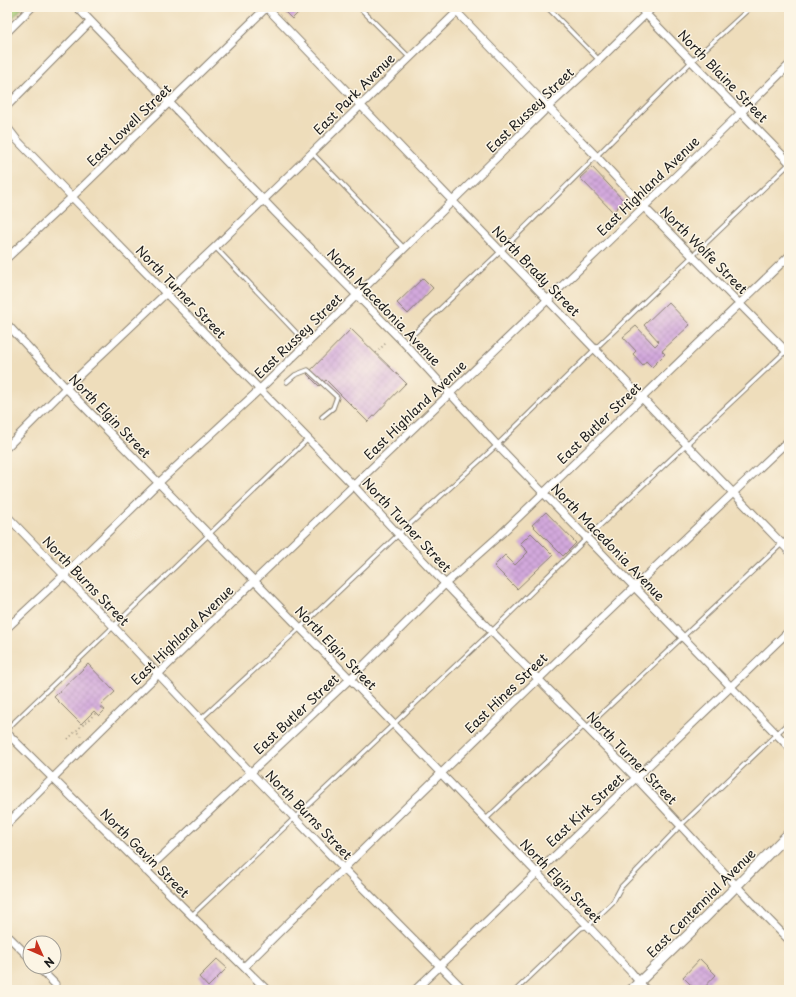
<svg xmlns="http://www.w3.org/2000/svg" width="796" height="997" viewBox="0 0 796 997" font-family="'Playpen Sans',sans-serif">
  <defs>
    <pattern id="building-cross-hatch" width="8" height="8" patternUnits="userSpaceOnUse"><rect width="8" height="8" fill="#d2a8dc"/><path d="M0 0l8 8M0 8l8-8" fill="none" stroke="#b490bc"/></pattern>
  </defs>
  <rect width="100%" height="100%" fill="#fcf5e5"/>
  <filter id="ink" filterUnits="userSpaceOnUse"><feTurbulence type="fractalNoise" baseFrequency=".025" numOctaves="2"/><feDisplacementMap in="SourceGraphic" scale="8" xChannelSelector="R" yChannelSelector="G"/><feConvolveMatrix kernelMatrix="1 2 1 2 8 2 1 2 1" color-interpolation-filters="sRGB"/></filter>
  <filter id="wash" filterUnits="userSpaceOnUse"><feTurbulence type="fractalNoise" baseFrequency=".012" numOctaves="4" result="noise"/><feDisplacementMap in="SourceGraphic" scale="16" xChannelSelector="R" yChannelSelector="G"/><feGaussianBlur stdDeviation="0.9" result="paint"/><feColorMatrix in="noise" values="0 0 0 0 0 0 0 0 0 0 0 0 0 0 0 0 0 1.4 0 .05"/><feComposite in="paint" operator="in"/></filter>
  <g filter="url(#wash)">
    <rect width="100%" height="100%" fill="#edb"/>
    <path fill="#a4c973" stroke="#607248" d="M7,7H23L7,24Z"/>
    <g id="blocks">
      <path fill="url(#building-cross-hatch)" d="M283,7H304L292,19L281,8Z
        M592,167L624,201L613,212L580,178Z
        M423,278L433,288L408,314L397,303Z
        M668,302L690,325L662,351L665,354L652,367L646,361L643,365L633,354L636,351L623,337L636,326L655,346L659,342L644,325Z
        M351,329L406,383L368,422L326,380L319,386L307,374Z
        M546,512L576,543L563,556L532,525Z
        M531,533L553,555L517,589L494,566L505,555L515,565L528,552L520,544Z
        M88,664L115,692L100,706L105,710L99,716L94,711L81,724L54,697Z
        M217,959L227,968L208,987L199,977Z
        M700,959L716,975L702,990H696L683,977Z"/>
    </g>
  </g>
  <g filter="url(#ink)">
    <use href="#blocks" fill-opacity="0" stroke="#857c6c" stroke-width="1"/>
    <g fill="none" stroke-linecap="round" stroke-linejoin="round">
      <defs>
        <path id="service" d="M359,7L409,57
          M547,7L599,60
          M312,153L404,248
          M215,247L306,343
          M404,343L501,251L692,61L751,7
          M287,382L295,375L308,370L337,397L333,408L322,417
          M201,719L300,628L398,535L497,445L595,349L789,164
          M586,728L789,537
          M7,729L308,439
          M485,820L584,726
          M191,916L492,631L592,533L789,348
          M516,990L581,928L588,926L613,902L621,887L680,826L789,722"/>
        <path id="minor" d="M77,7L275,212L404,343L497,445L789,747
          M266,7L789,551
          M452,7L548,107L596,156L644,207L789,354
          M639,7L789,162
          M7,32L32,7
          M7,106L90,22
          M7,127L17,140L72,197L354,486C444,586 541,681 635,777C687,831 736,888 789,940
          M7,258L72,197L267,7
          M7,324L66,388L350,679L588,926L631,972L646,990
          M7,447L66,388L215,247L462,7
          M7,516L113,626L256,778L343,868L464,990
          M7,628L64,575L152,489L259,390L357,295L548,107L599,60L653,7
          M7,733L267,990
          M7,824C263,566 531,321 789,65
          M146,871L350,679L445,584L500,535L789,256
          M7,935L30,958
          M38,967L55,984
          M244,967C423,789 605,614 789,440
          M415,990L789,631"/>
        <path id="tertiary" d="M631,990L691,932L789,833"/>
      </defs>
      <use href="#service" stroke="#857c6c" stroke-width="5.5"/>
      <use href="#minor" stroke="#857c6c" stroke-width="9"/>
      <use href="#tertiary" stroke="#857c6c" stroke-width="11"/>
      <path stroke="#857c6c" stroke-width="1.5" stroke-dasharray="1 3" stroke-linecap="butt" d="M376,353L386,343
        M81,736L76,731L96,713
        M68,739L76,731"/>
      <use href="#service" stroke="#fff" stroke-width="3.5"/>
      <use href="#minor" stroke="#fff" stroke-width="7"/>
      <use href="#tertiary" stroke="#fff" stroke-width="9"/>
    </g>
  </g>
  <g text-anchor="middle" stroke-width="3" stroke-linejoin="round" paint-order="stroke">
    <g font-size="13" fill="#1c1c1c" stroke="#fcf5e5">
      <text transform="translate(723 76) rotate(46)" y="5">North Blaine Street</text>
      <text transform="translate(354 94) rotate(-45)" y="5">East Park Avenue</text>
      <text transform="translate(530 110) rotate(-44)" y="5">East Russey Street</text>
      <text transform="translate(129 125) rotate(-44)" y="5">East Lowell Street</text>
      <text transform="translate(648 186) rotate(-44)" y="5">East Highland Avenue</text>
      <text transform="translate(704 250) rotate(45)" y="5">North Wolfe Street</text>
      <text transform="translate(536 271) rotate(46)" y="5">North Brady Street</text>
      <text transform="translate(181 292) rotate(46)" y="5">North Turner Street</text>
      <text transform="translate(384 307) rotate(46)" y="5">North Macedonia Avenue</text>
      <text transform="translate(298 336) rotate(-44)" y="5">East Russey Street</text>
      <text transform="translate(415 410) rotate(-44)" y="5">East Highland Avenue</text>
      <text transform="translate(110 416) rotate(46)" y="5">North Elgin Street</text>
      <text transform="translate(599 423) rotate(-44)" y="5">East Butler Street</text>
      <text transform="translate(407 525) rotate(47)" y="5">North Turner Street</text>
      <text transform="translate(608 542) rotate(46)" y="5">North Macedonia Avenue</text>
      <text transform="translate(86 581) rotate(46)" y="5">North Burns Street</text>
      <text transform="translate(182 635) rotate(-44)" y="5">East Highland Avenue</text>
      <text transform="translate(336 648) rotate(46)" y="5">North Elgin Street</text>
      <text transform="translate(506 693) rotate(-44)" y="5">East Hines Street</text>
      <text transform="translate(296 714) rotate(-43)" y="5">East Butler Street</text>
      <text transform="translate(632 758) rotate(46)" y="5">North Turner Street</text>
      <text transform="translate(585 810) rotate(-43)" y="5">East Kirk Street</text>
      <text transform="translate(309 815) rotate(46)" y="5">North Burns Street</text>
      <text transform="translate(145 853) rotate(45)" y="5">North Gavin Street</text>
      <text transform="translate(561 881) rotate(46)" y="5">North Elgin Street</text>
      <text transform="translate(701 903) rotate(-45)" y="5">East Centennial Avenue</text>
    </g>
  </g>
  <rect width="796" height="997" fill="none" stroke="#fcf5e5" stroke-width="24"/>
  <g transform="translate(42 955) rotate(135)"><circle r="19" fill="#fcf5e5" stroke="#a29e95"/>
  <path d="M0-3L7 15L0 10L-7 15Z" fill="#c8321e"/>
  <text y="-6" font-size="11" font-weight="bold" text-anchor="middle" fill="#1c1c1c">N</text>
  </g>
</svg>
